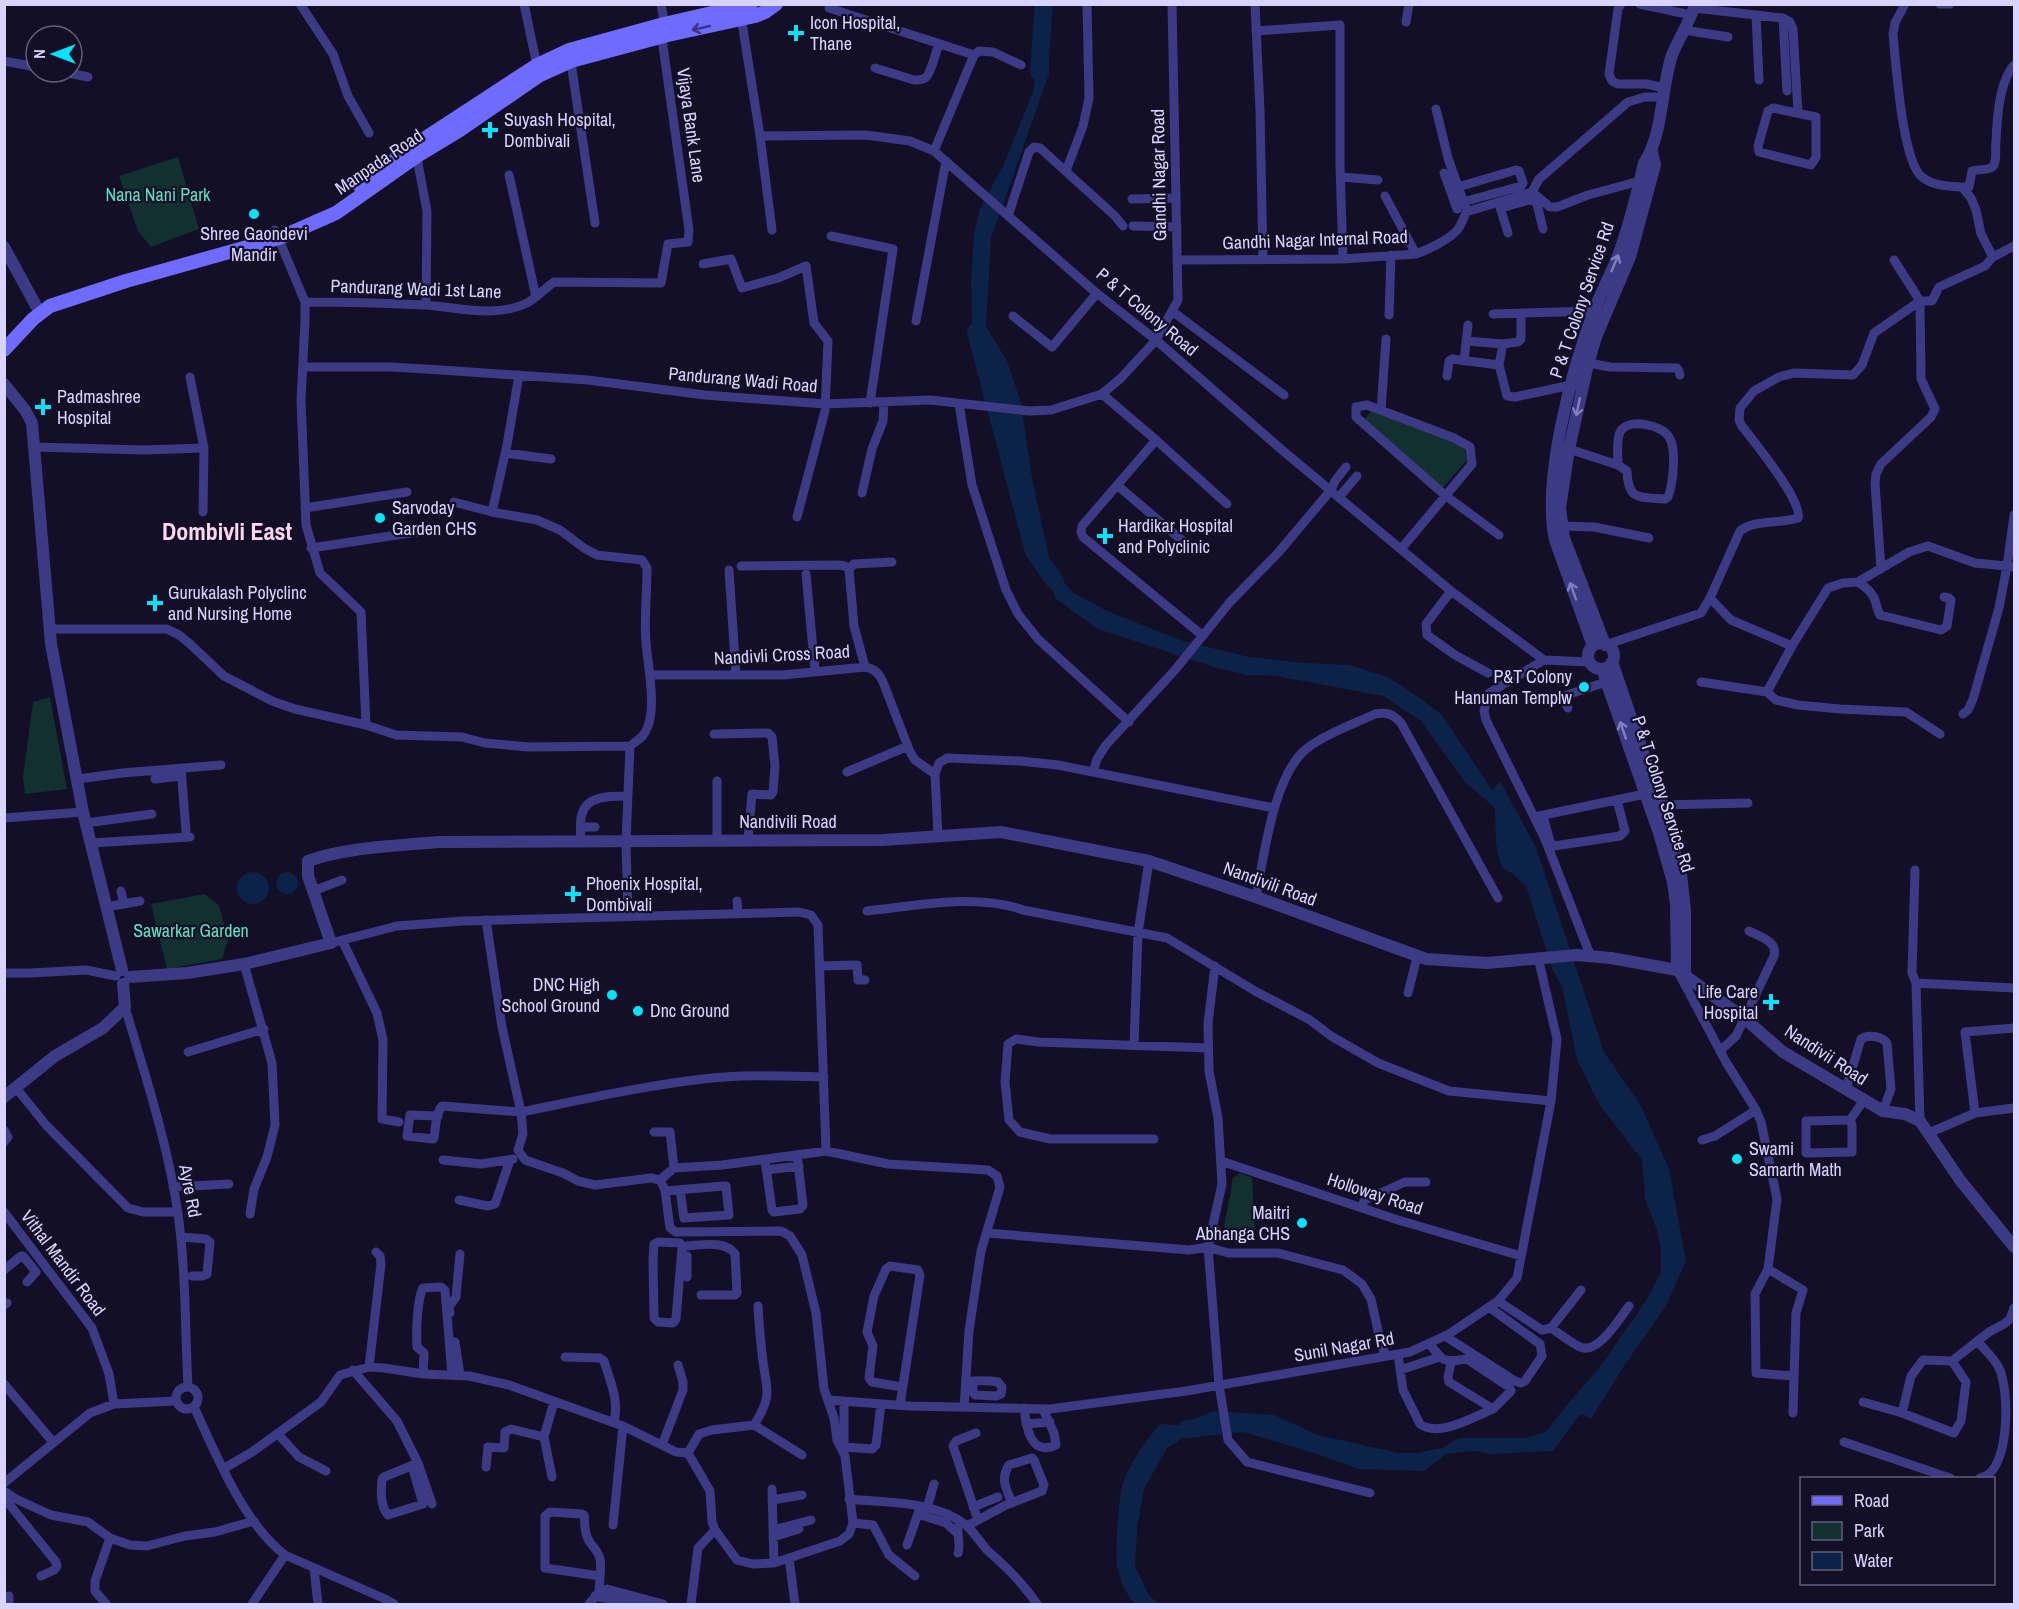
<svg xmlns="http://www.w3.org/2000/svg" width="2019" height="1609" viewBox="0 0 2019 1609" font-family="'Archivo Narrow',sans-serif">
  <rect width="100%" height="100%" fill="#130f26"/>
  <path fill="#12302f" d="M178,157L199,229L151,247L138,231L119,176Z
    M1371,411L1454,442L1465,450L1467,460L1442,489L1365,419Z
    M50,697L67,789L25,794L23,777L33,702Z
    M205,894L219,906L228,939L222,959L167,969L151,904Z
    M1240,1173L1252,1178L1255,1230L1247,1244L1235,1243L1224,1233C1224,1212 1232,1199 1232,1179Z"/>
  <path fill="#0c2248" d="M1040,5H1049V74L991,238L986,326L1007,361L1021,402L1032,478L1051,566L1072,592L1107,611L1183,641L1249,657L1305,663L1349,665L1388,677L1417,696L1441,714L1492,790L1500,781L1536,847L1604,1052L1641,1106L1669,1169L1686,1261L1666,1306L1624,1366L1591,1419L1583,1414L1577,1418L1553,1451L1492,1454L1475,1451L1446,1454L1424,1471L1358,1469L1317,1454L1217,1424L1192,1432L1167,1448L1144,1489L1137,1529L1135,1566L1150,1597L1161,1604H1136C1126,1595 1120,1581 1117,1567C1115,1554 1118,1502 1122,1488C1127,1466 1146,1441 1160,1424L1179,1425L1214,1411L1274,1415L1318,1435L1399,1453H1416L1442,1448L1459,1438H1527L1547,1431L1565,1407L1599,1368L1646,1301L1661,1272V1249L1657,1230L1645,1199L1642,1160L1599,1104L1577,1059L1562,987L1552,968L1526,886L1513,874L1501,867L1496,844L1495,808L1466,783L1421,721L1383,696L1276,676L1246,675L1214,667L1098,629L1056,599L1044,570L1009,444L1008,423L972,331L971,279L974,234L980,208L1003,166L1033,92L1041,46Z
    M237 888a16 16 0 1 1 32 0a16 16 0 1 1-32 0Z
    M276 883a11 11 0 1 1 22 0a11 11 0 1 1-22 0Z"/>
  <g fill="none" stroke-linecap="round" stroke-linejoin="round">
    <path stroke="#0c2248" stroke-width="18" d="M1039,72L1044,4
      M976,332L1034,552L1055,581
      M1187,1429L1243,1423"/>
    <path stroke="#3d3a85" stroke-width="9" d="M300,4L333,54L348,96L369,133
      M524,4L538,70
      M661,4L665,27
      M1255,4L1260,110L1263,260
      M1621,4L1618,9L1609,74L1612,81L1618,84H1647L1664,88
      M1640,4L1691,15
      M1905,4L1895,23L1893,34C1896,63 1902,161 1922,177C1933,186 1949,186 1962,187L1971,198L1976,210L1981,234L1993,257
      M1940,4H1950
      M829,8L974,55L934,151
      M1694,8L1783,18L1790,22L1793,29L1798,112
      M1756,15L1759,80
      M741,16L760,136L866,135L910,141L934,151L1094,291L1156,340L1282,450L1451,591L1544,660L1589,662
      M1783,18L1787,91
      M1406,22L1409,4
      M1684,30L1728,37
      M1256,31L1340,25V166L1343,259
      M974,55L979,51L993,52L1021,65
      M570,56L595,223
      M4,61L36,67
      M875,68L914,80C917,80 922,80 925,78C931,74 936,51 939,44
      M63,72L88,77
      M1773,108L1816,117V157L1811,165L1759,152L1758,146L1768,111Z
      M1436,109L1448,158L1465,206
      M760,136L772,230
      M416,153L427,211L426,305
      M1066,171L1083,126L1089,98L1087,4
      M1444,173L1457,209
      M509,175L536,297
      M1341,177L1378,180
      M1458,187L1516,170L1519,171L1523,183L1521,186L1463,202
      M1962,187H1969L1972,171C1978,169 1991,171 1994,165C1997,159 1995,148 1996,141C1997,119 1999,82 2014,65
      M1532,192L1539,179L1628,102L1645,97H1662
      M1385,196L1416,254
      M1132,199L1176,198
      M1499,204L1508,233
      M1501,208L1529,200L1534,201L1537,204L1543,229
      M1008,216L1029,152L1034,147L1040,148L1115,216L1123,226
      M1133,226L1177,227
      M275,230L305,302V321L301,400L306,525L320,573L361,612L366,725
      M831,236L893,249L870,403
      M1177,260L1343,259L1416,254C1427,250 1451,239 1458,229C1462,224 1464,217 1466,212L1532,192L1550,207H1557L1588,195L1640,181
      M1894,260L1920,301H1932L1939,287L1985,266L1993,257L2014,246
      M703,264L731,259L742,288L778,278L806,266L814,323L828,341L825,411L797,517
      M305,302C344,302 385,303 424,305C457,307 493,318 525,304C536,299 544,289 554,282L661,283L668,244L688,242L689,230L661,32
      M1172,311L1284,395
      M1521,313V339L1518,342L1503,344L1499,365L1507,396L1515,397L1571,385L1582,386
      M1493,314L1594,311L1599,312
      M1389,315L1391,255
      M1013,316L1052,347L1097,293
      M916,321L946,161
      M1466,341L1503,344
      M1464,361L1468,325
      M1583,362L1610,367L1677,368L1679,371L1680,375
      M303,367H392L456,371L588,380L705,395L825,404L930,400L1030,411L1051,410L1102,394L1121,378L1156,340L1178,300L1172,4
      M1447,376L1449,361L1452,359L1499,365
      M1102,394L1156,440L1082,526L1081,532L1083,537L1203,636
      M959,404L972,485L1006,590L1018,614L1038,639L1129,722
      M1381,410L1386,339
      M1156,440L1227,504
      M34,447L144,450L204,448L190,377
      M1569,449L1618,465C1618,455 1616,441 1620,432C1628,417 1662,425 1669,437C1677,449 1673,484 1668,497L1665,499C1639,497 1628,501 1627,471L1618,465
      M505,453L551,459
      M1118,486L1184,542
      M862,493L872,449L883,421L884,402
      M1339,497L1357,476
      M454,502L492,512L537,520L560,530L584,548L597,555L642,560L647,568C647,593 644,618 646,643C648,665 656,705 648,726C645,736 638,740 630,746L626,842L628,917
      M305,508L407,492
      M203,512L204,448
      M492,512L507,445L519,375
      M2014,515L2007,566L2014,567
      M1562,526L1594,527L1649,538
      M311,548L417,532
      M1401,549L1472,464L1470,447L1454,438L1367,405L1356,407V417L1446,496L1499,535
      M741,566L839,565L845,566L849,569
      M849,569L854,626L865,667
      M849,569L854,564L892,562
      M1881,569L1875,484L1876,474L1881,464L1931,417L1935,409L1921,379L1920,301
      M729,570L736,675
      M806,574L815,671
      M1858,582C1864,586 1870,590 1873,596C1877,602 1876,609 1880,615L1941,630L1947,626L1951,600L1949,598L1944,597
      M1451,591L1426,624L1427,635L1455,655L1488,673
      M1710,598L1740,531C1755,519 1780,524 1798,518C1803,501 1754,442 1742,426L1739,420L1740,408L1754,391L1779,377L1794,373L1853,375L1862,365L1874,333L1920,301
      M50,629H167L179,635L189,643L224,676L272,701L295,709L366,725L396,735L462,737L485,743L528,747L630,746
      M1605,645L1701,613L1710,598L1731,620L1792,646L1767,692L1776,700L1798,705L1840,709L1906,712L1940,734
      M1792,646L1828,588L1843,583L1858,582L1909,552L1928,546L1975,563L2007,566L1999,608L1973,699L1968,710L1963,714
      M1544,660L1489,693L1484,711L1486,720L1545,839L1591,957
      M650,675H783L865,667C875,669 878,672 883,682L910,752L915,760L935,774
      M1701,682L1767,692
      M1568,708L1564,701L1567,695L1606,682
      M714,734L768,733L772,737L775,766L773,792L771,795L752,794L748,840
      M181,768L186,831
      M847,772L908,746
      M1093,772L1097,759L1106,745L1175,670L1230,602L1278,553L1331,490L1335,481L1346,467
      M78,779L122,773L221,765
      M155,779L181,776
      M1661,805L1748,803
      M1539,816L1645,794
      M1543,816L1550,842L1554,846L1620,836L1625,831L1617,800
      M4,818L83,812
      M86,823L152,814
      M581,827H595
      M938,836L935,774L939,763L947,758L1020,761L1058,765L1274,808
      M717,841V781
      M92,843L190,837
      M581,843C581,834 579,822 582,814C587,795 613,796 628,796
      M1915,870L1912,973L1916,983
      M121,891L124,904
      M313,891L342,880
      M1256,897C1264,856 1273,778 1305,750C1323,735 1354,724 1375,714C1387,712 1393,714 1401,723L1498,898
      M737,901L738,914
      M106,907L140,901
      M867,911C916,906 976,893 1023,910L1167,938L1255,991L1310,1020L1331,1036L1378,1063L1449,1091L1551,1101
      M486,920L502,1027L521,1112C581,1100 642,1086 703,1079C743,1074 784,1076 824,1077
      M342,940L377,1013L383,1040L382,1119L399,1122
      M331,943L397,926L463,921L799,912L811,915L818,925L826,1151
      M244,964L272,1063L275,1125L267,1157L254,1189L250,1214
      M820,966L857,965L858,980H865
      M1215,966L1208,1023L1209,1071L1218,1118L1222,1184L1208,1247L1228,1253H1278L1343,1270L1362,1284L1371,1299L1381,1344L1386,1356
      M1678,972L1726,1062L1756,1110L1761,1122L1777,1199L1768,1269L1755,1294L1756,1373L1794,1376
      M4,973H30L86,970L116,976
      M1408,993L1417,957
      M125,1007C145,1075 168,1144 178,1214C186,1271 185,1330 188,1387
      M1134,1045L1138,933L1149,861
      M1720,1051L1736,1036L1774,956C1778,941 1760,937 1749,931
      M188,1052L264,1029
      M16,1088L46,1125L128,1208L143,1212H178
      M1846,1089L1861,1039C1867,1034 1882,1036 1887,1043L1891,1089L1883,1111
      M1975,1113L1965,1032L2014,1028
      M438,1116L410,1115L407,1136L433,1139L434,1138C436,1128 435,1114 442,1106L521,1112L523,1134L518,1150L525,1160L563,1173L578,1181L595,1185L651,1178L660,1180L665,1190L670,1228L676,1232L781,1231L790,1236L802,1255L816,1313L824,1389L834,1418L837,1440L845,1456L853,1523L849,1534L840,1541L789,1558L795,1604
      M1850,1120L1806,1121V1153L1852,1152V1125L1850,1120L1864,1100
      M1920,1121L1916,983L2014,988
      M4,1130L8,1137L4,1142
      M654,1132H670L674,1168
      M1929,1133L1975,1113L2014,1108
      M1154,1139H1050L1020,1132L1009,1120L1005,1082L1008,1044L1016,1039L1038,1042L1208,1048
      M1702,1140L1715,1136L1756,1110
      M443,1160L481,1164L513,1159
      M765,1160L772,1210L774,1212L800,1209L803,1205L797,1155
      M1221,1161L1398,1220L1521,1256
      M766,1170L799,1166
      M660,1180L674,1168L722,1165L826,1151L888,1164L988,1170L997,1176L1000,1187L981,1251L969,1331L964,1407
      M173,1187L229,1184
      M665,1191L724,1186H726L729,1215L684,1218L680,1190
      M459,1200L488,1206L495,1204L510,1160
      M1361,1207L1365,1200L1405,1182H1426
      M4,1212L92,1328L109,1374L114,1404
      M987,1233L1189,1250L1208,1247L1219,1385L1228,1440L1247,1462L1370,1493
      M181,1237L206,1239L210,1242L207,1274L203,1276H192
      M658,1242L680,1243L682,1248L676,1319L673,1323L658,1322L654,1318L653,1259L654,1244Z
      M687,1246C702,1245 726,1240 735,1254L737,1293L735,1295H701
      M687,1256V1277
      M1768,1269L1803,1290L1796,1313L1793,1413
      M4,1270L21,1256H23L36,1272L27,1282
      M1498,1301L1542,1330L1551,1328C1560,1334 1570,1342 1580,1347C1598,1355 1619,1319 1629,1306
      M4,1305L7,1303
      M450,1313L449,1307L456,1297L460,1254
      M1551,1328L1581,1290
      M1445,1336L1515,1381L1521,1383L1525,1381L1542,1356L1540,1344L1489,1307
      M1977,1341C1985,1350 1996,1360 2000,1370C2009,1394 2009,1456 1989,1474C1986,1476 1983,1477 1980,1478
      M455,1342L460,1375
      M1429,1343C1444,1363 1443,1362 1467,1359L1509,1387L1511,1391L1493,1409L1449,1382L1448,1377L1451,1363
      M1398,1354L1403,1390L1420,1424C1439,1438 1473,1417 1493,1409
      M565,1357L600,1358L604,1361C611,1384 619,1399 614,1423
      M369,1367L381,1264L380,1256L376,1252
      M353,1370L397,1421L418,1463L432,1504
      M1400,1370L1440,1357
      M423,1374L424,1353L417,1347C416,1334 417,1299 423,1288L441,1287L445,1290L452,1375
      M966,1381C977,1381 988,1380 998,1382L1002,1387L1001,1394L996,1396L975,1395L973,1392V1381
      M4,1384L53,1442
      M176 1398a11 11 0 1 1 22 0a11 11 0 1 1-22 0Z
      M828,1400L909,1406L1050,1409L1186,1391L1410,1352L1449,1334L1498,1301L1517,1278L1551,1101L1557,1039L1538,957
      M844,1401V1447L872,1449L876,1445L881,1404
      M1863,1402L1902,1413L1911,1376L1923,1360L1952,1361L1989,1332L2004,1324L2010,1319L2014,1308
      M900,1405L920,1275L918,1270L890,1266L886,1269L874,1296L867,1332L873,1346L869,1378L872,1382L902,1387
      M194,1407C216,1454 243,1523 285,1555L383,1598L394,1604
      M1024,1408C1026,1426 1030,1457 1056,1445L1054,1433L1043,1409
      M1902,1413L1954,1433L1961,1421L1966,1382L1952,1361
      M1026,1424L1050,1422
      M754,1425L802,1455
      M976,1433L956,1441L953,1446L978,1520
      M278,1434L299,1457L326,1471
      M1844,1442L1950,1478
      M662,1445L683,1390V1382L678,1365
      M688,1453L699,1434L712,1430L754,1425C775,1393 765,1387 762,1353C760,1338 759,1322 758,1306
      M688,1453L710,1491L712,1522L715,1530L737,1560L753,1564L774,1563L789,1558
      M412,1466L423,1504L388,1515C380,1506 381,1491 382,1479L384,1477L418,1463
      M486,1467L488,1447L504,1448L505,1432L511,1429L544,1437
      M223,1469L252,1452L321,1402L340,1375L369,1367L384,1368L423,1374L469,1376L509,1385L623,1426L676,1452L688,1453
      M552,1477L544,1437L554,1402
      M4,1483L90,1413L114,1404L176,1401
      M772,1489L774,1563
      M4,1491L16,1499L51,1515L88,1522L110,1538L130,1545L147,1546L185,1536L215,1532L254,1521
      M4,1497L9,1504L56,1562L57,1566L54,1570L41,1576
      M849,1499C887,1503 934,1500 966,1525C974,1532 980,1542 987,1550C1006,1567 1023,1583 1037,1604
      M772,1500L802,1495
      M973,1507L998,1497
      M927,1508L934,1484
      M918,1514L946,1523L957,1533
      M853,1523L873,1525L889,1555L915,1576
      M613,1525L623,1426
      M967,1526L1006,1505L1042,1491L1044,1485L1034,1460L1032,1458L1009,1465C1000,1479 1006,1488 1012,1503
      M773,1530L811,1520
      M773,1537L799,1529
      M907,1545L920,1508
      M958,1553C961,1544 957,1536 958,1527
      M314,1569L318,1604
      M599,1592C599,1582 602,1569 600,1559C599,1551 591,1546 588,1539C584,1531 585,1523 584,1515L582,1514L550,1512L545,1516V1568L600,1576
      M9,1596V1604
      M595,1596L637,1604
      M106,1604L95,1591V1581L110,1538
      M252,1604L285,1555
      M589,1604L599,1592L607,1589L663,1604
      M691,1604L698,1548L715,1530"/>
    <path stroke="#3d3a85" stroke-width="12" d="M4,247L40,313
      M4,384L25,410L32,423L51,644L83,812L122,970
      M1588 656a13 13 0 1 1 26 0a13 13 0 1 1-26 0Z
      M1605,645L1564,538L1560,508L1569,449L1588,364L1596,337L1630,257L1655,165L1652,152
      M1593,646L1555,540C1542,480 1572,369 1594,311C1601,292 1611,274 1618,256C1629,226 1637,194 1644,163C1663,136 1661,88 1672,55C1679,38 1690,22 1695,4
      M1612,662L1659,799L1681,874L1685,911V976
      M1602,669L1659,833L1673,882L1676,904L1677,970
      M130,977L187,973L244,964L331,943L308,876V861C347,847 397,846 438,842L883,840L1001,832L1149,861L1256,897L1426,959L1487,963L1577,955L1611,958L1677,970L1744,1018L1783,1052L1883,1111L1905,1114L1920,1121L1960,1180L2014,1247
      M4,1097L55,1056L103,1028L125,1007L123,984"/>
    <path stroke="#6f6bff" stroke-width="14" d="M360,186L413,146L537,65L569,50L664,24L751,4
      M4,350L33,319L50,306L126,281L279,238L336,213L417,156L460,130L540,75L571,61L668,35L755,16L765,12L776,4"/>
  </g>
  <defs><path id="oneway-shaft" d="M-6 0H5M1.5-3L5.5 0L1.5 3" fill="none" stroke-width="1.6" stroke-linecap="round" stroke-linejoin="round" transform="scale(1.5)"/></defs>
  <use stroke="#38347d" href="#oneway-shaft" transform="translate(701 28) rotate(167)"/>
  <g stroke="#837fbc">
    <use href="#oneway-shaft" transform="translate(1615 263) rotate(-67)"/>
    <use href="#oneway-shaft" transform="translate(1578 407) rotate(102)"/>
    <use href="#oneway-shaft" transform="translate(1573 591) rotate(-110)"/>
    <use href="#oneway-shaft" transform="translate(1623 730) rotate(-109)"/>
  </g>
  <g fill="#00e5ff" stroke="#130f26" stroke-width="2">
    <path d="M793 24h6v6h6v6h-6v6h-6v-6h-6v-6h6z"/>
    <path d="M487 121h6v6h6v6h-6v6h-6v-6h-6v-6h6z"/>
    <circle cx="254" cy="214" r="6"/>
    <path d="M40 398h6v6h6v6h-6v6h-6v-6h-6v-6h6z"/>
    <circle cx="380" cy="518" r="6"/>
    <path d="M1102 527h6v6h6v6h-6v6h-6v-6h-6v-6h6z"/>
    <path d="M152 594h6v6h6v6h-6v6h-6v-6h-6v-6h6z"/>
    <circle cx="1584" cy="687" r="6"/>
    <path d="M570 885h6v6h6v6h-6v6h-6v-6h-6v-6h6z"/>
    <circle cx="612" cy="995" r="6"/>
    <path d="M1768 993h6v6h6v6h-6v6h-6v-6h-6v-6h6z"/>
    <circle cx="638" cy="1011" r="6"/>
    <circle cx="1737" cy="1159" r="6"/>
    <circle cx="1302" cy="1223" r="6"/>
  </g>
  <g text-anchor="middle" stroke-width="4.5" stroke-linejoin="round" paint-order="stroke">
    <g font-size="18" fill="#d9d4ff" stroke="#130f26" text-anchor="start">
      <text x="810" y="29">Icon Hospital,<tspan x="810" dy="21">Thane</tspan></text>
      <text x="504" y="126">Suyash Hospital,<tspan x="504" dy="21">Dombivali</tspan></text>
      <text x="254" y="240" text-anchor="middle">Shree Gaondevi<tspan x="254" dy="21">Mandir</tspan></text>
      <text x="57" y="403">Padmashree<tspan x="57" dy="21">Hospital</tspan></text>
      <text x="392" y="514">Sarvoday<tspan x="392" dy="21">Garden CHS</tspan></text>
      <text x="1118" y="532">Hardikar Hospital<tspan x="1118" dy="21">and Polyclinic</tspan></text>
      <text x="168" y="599">Gurukalash Polyclinc<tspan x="168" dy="21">and Nursing Home</tspan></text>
      <text x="1572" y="683" text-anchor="end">P&amp;T Colony<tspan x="1572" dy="21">Hanuman Templw</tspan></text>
      <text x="586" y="890">Phoenix Hospital,<tspan x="586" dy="21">Dombivali</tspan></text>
      <text x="600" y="991" text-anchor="end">DNC High<tspan x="600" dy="21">School Ground</tspan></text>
      <text x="1758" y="998" text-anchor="end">Life Care<tspan x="1758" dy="21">Hospital</tspan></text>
      <text x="650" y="1017">Dnc Ground</text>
      <text x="1749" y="1155">Swami<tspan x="1749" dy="21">Samarth Math</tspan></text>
      <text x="1290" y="1219" text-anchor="end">Maitri<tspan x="1290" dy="21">Abhanga CHS</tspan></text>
    </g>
    <g font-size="18" fill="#d9d4ff" stroke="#130f26">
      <text transform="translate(691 125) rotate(82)" y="6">Vijaya Bank Lane</text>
      <text transform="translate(379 162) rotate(-34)" y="6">Manpada Road</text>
      <text transform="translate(1159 175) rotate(-91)" y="6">Gandhi Nagar Road</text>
      <text transform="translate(1315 240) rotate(-2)" y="6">Gandhi Nagar Internal Road</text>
      <text transform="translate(416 289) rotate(2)" y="6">Pandurang Wadi 1st Lane</text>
      <text transform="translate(1582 300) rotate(-71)" y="6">P &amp; T Colony Service Rd</text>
      <text transform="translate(1147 312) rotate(40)" y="6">P &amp; T Colony Road</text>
      <text transform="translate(743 380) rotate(5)" y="6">Pandurang Wadi Road</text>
      <text transform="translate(782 655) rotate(-3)" y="6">Nandivli Cross Road</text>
      <text transform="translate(1663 794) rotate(72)" y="6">P &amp; T Colony Service Rd</text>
      <text x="788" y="828">Nandivili Road</text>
      <text transform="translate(1270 884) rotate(20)" y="6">Nandivili Road</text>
      <text transform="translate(1826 1055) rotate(33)" y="6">Nandivii Road</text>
      <text transform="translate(190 1191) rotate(79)" y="6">Ayre Rd</text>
      <text transform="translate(1375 1194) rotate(18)" y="6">Holloway Road</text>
      <text transform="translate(63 1263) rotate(53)" y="6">Vithal Mandir Road</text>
      <text transform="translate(1344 1347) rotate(-10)" y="6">Sunil Nagar Rd</text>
    </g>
    <g font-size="18" fill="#5fe0c0" stroke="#130f26">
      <text x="158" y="201">Nana Nani Park</text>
      <text x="191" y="937">Sawarkar Garden</text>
    </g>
    <g font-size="24" font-weight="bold" fill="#ffd6f0" stroke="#130f26">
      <text x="227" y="540">Dombivli East</text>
    </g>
  </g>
  <rect width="2019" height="1609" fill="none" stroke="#d9d4ff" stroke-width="12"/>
  <rect x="1800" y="1477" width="195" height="108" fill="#130f26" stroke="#625e7d" stroke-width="1.5"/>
  <rect x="1812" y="1496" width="30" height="9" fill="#6f6bff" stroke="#625e7d" stroke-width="1.5"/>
  <text x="1854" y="1507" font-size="18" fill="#d9d4ff">Road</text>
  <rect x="1812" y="1522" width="30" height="18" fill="#12302f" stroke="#625e7d" stroke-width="1.5"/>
  <text x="1854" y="1537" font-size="18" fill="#d9d4ff">Park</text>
  <rect x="1812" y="1552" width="30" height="18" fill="#0c2248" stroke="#625e7d" stroke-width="1.5"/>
  <text x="1854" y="1567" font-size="18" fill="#d9d4ff">Water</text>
  <g transform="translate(54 54) rotate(270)"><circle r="28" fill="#130f26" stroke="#625e7d" stroke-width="1.5"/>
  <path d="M0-4.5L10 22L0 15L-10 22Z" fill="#00e5ff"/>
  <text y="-9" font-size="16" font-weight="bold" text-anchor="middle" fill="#d9d4ff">N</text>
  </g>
</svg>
